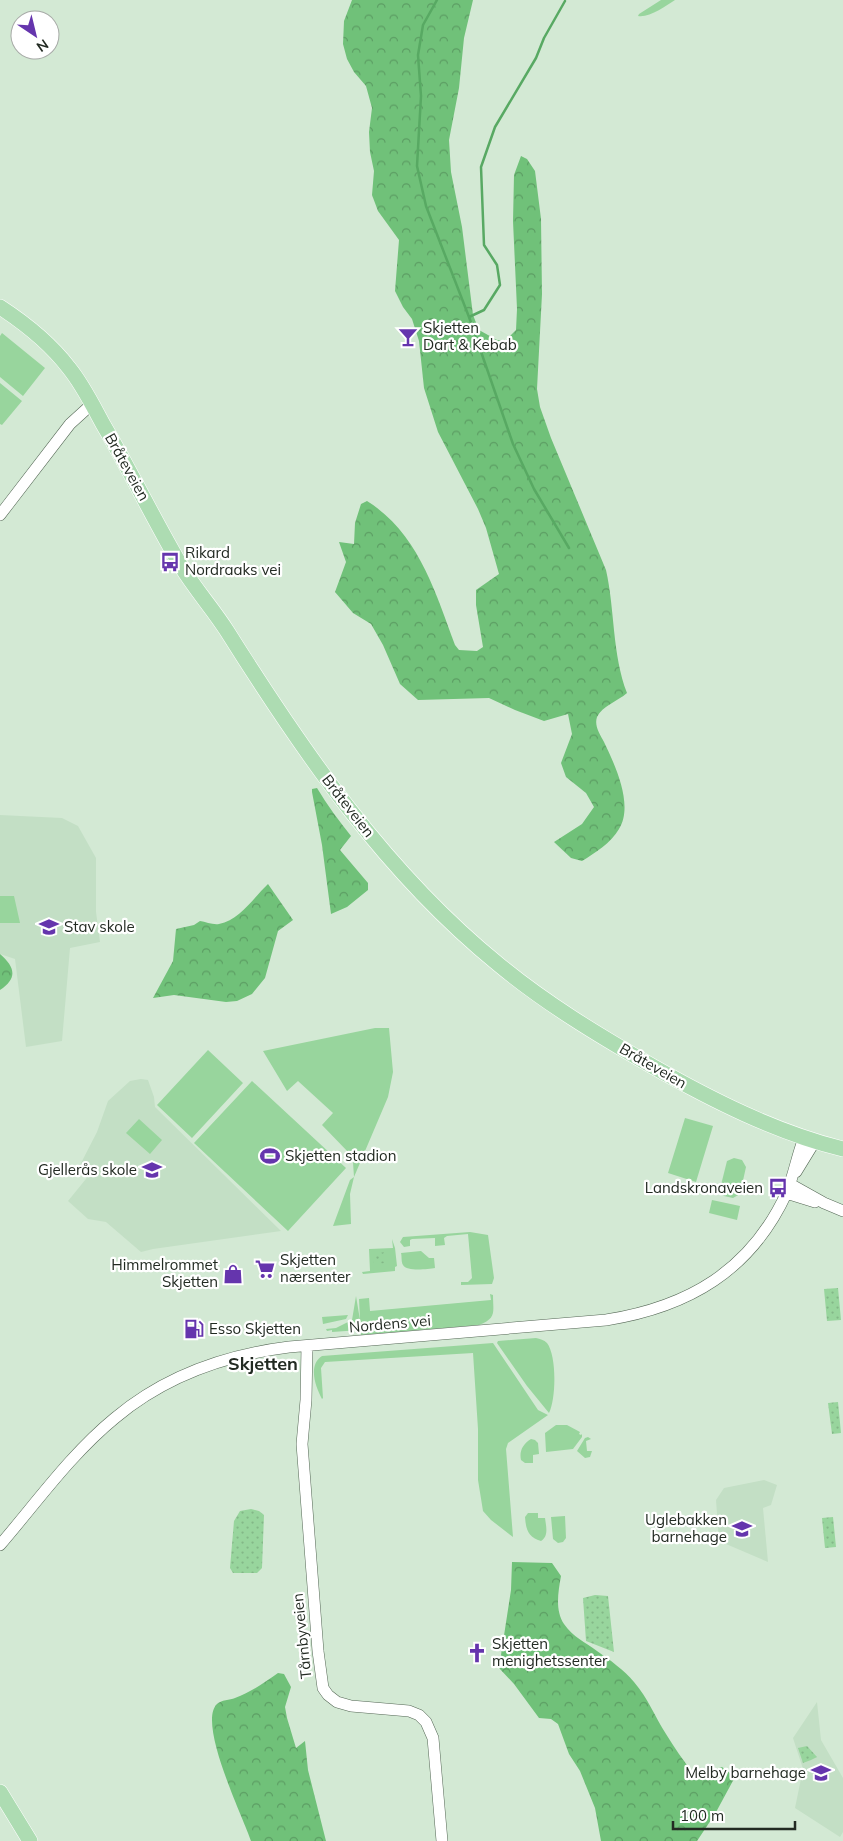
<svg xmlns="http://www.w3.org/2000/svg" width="843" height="1841" viewBox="0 0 843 1841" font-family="Mulish,sans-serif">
  <defs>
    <pattern id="forest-crowns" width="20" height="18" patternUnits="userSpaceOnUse" patternTransform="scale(1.25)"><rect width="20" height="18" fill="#70c179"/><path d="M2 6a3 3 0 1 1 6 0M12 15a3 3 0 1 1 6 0" fill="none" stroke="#5c9d63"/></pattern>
    <pattern id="park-dots" width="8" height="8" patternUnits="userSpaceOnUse" patternTransform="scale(1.25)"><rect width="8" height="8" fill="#98d59d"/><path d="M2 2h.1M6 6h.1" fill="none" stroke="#83b787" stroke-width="1.8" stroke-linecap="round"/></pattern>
  </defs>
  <rect width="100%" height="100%" fill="#d3e9d4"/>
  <path fill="#c3dfc5" d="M0,815L62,818L78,826L96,858V912L100,942L70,948L62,1041L26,1047L15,959L0,954Z
    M141,1079L148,1080L154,1097L155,1107L281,1231L153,1249L141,1252L106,1222L88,1219L68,1201L90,1174L80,1165L97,1132L108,1101L130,1081Z
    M764,1480L777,1485L771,1505L763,1508L768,1562L719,1541L716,1500L724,1488Z
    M817,1702L821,1740L843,1778V1832L840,1837L795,1808L803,1769L793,1738Z"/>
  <path fill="#98d59d" d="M661,0H675C666,6 649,18 638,16L639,14Z
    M2,333L45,368L23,396L0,377V336Z
    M0,383L22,401L2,425L0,424Z
    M0,896H14L20,923H0Z
    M375,1028H389L393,1072L388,1097L354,1177L350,1194L351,1224L333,1226L350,1180L354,1177L353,1162L350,1154L322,1125L333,1113L298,1081L287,1091L263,1051Z
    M208,1050L243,1083L192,1138L157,1105Z
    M252,1081L346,1168L288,1231L194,1143Z
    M685,1118L713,1126L696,1182L668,1173Z
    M139,1119L162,1140L150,1154L126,1133Z
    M734,1158L742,1160L746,1167L740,1194L733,1198L724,1196L720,1189L727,1161Z
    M712,1200L740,1206L737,1220L709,1213Z
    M470,1232L488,1235L494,1278L492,1284L461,1285V1282H468L472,1278L468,1234L447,1236L444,1238L445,1245L435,1246V1238L412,1239L410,1240V1246L404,1247L400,1242L403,1237Z
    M392,1239L395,1248L397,1266L395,1267V1271L363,1274L362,1272L370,1271L369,1249L393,1248Z
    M421,1251L429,1258H434L435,1268C428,1269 407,1272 403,1265C401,1262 402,1256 401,1253Z
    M490,1294L493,1295C493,1312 497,1318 479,1325L361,1335L360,1330L332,1332V1330L327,1331L326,1329L336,1328L352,1320L356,1296L360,1320L359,1299L369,1298L370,1311L491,1300Z
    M348,1315L346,1319L323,1324L322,1317Z
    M536,1338C540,1339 544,1340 547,1343C557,1356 556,1399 549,1413L527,1386L497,1343L498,1341Z
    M493,1343L538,1410L548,1415L508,1443L506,1449L513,1537L491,1520L483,1511L478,1480V1429L473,1353L325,1362L321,1368L323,1398L322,1399C315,1386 308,1365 322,1356Z
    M556,1425H567L580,1432L579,1434L581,1435L582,1434V1437L573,1449L546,1452L545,1433Z
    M588,1437L591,1439L586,1441L587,1451H592L590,1457L585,1458L577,1451L585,1438Z
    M531,1439L535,1440L538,1443L539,1454L533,1455V1463H525L521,1460C519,1451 523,1444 531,1439Z
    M528,1513H538V1518H545C546,1526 549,1536 541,1541C528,1537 526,1530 525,1517Z
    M565,1516L566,1538L563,1542L558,1543L553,1539L551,1517Z"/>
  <path fill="url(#forest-crowns)" d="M352,0H473L464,38L459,88L449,140L451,172L462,227L473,315L479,330L497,340H506L516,330L517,309L513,221L514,175L521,156L527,159L535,171L541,219L542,294L537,389L540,407L551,438L606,570C615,610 612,654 627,693C618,701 602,706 597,717C594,726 600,734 604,742C615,765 634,805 619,829C611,843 595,853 582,861L571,858L554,842L582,824L594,807L586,793L566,777L561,763L572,734L568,714L544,721L515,710L489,698L418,700L400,684L383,645L371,624L353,613L335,592L346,562L339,542L354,544L355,523L361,504L367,501C418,533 435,591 455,645L459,650L477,651L483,647L476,605V590L499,574L486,528L478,509L438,432L424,388L419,341L412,319L403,307L395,291L399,240L378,211L372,195L374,171L370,152L369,132L372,108L366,86L354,72L347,59L343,44L344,21Z
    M317,788C327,805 339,821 351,836L340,850L368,883V890L347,907L331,914L322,845L312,792V789Z
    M268,884L293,920L278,931L265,978L252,994L237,1001L226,1002L174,995L153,998L173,961L176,929L194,925L200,921C206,922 213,925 219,924C240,920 254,897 268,884Z
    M0,954C15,967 18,978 0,990Z
    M512,1562L552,1563L561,1576C558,1593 555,1610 564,1624C573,1637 585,1642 597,1651C610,1660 624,1670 634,1682C648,1698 655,1717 666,1734C674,1747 683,1760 692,1772L701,1773L722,1767L735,1777L715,1814L697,1841H601L595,1808L580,1771L569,1754L558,1724L551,1719L539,1718L514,1684L499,1668L511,1590Z
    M278,1673L284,1674L291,1687L285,1707L287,1718L296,1748L305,1741L308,1770L326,1841H251C243,1817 197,1723 217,1704C221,1700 230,1700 235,1698C251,1692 264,1683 278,1673Z"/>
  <path fill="url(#park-dots)" d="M385,1252L386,1263L374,1264L373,1254Z
    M838,1288L841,1320L827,1321L824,1289Z
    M838,1402L841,1433L832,1434L828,1403Z
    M251,1509L259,1511L264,1515L262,1568L257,1573H233L230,1568L234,1521L240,1511Z
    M833,1517L836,1547L825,1548L822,1518Z
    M595,1595L608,1596L614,1652L586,1641L583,1598Z
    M807,1746L817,1757L811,1760L803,1763L798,1748Z"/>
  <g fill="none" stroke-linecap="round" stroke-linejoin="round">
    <path stroke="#58a963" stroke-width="2.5" d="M437,0L423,25L418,55L421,96L417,166L426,206L469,317L513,444L534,489L569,548
      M469,317L484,310L500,285L497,265L484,245L481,167L495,127L536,58L544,38L565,1"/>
    <defs>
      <path id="minor" d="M0,515L70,424L92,404
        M796,1172L815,1141
        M790,1184L824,1203L843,1211
        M786,1193L815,1202
        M307,1346L306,1400L302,1444L318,1651L323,1688L328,1695L337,1702L351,1706L409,1711L419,1715L426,1722L433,1738L442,1841
        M0,1545C37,1502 71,1454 115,1418C165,1376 225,1355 289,1347L606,1320C688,1307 751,1271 787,1192C794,1174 797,1156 804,1138"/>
      <path id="major" d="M0,307C26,324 50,343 69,368C83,385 93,406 104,426C131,472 154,520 181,566C195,589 213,609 227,631C303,752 386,873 498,964C545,1003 598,1035 652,1066C712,1100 775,1132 843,1149
        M0,1792L30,1841"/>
    </defs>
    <use href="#minor" stroke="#546755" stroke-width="12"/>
    <use href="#major" stroke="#fff" stroke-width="16"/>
    <use href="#minor" stroke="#fff" stroke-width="11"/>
    <use href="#major" stroke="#addcb2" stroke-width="15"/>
  </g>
  <defs>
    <symbol id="bar-bare" viewBox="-9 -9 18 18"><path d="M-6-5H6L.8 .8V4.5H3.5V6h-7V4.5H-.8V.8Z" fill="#6535ad" stroke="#fff" stroke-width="2.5" paint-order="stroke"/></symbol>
    <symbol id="bus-bare" viewBox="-9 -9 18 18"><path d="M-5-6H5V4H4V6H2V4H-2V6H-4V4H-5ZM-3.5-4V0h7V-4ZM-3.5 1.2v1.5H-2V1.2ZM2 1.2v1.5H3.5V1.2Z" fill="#6535ad" stroke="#fff" stroke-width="2.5" paint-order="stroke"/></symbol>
    <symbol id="school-bare" viewBox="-9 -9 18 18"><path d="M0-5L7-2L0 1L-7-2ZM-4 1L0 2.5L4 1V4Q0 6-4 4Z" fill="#6535ad" stroke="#fff" stroke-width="2.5" paint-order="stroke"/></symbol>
    <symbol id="stadium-bare" viewBox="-9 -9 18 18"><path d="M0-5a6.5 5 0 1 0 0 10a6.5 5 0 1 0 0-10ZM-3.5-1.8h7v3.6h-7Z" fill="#6535ad" stroke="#fff" stroke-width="2.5" paint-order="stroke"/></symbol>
    <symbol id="supermarket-bare" viewBox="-9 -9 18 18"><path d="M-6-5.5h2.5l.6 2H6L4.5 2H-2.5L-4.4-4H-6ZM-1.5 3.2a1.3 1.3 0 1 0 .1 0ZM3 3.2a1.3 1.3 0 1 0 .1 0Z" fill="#6535ad" stroke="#fff" stroke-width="2.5" paint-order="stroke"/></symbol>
    <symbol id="shop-bare" viewBox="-9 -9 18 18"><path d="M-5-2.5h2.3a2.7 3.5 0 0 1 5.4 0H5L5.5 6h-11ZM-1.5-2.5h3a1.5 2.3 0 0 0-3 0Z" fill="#6535ad" stroke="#fff" stroke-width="2.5" paint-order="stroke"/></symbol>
    <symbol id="fuel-bare" viewBox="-9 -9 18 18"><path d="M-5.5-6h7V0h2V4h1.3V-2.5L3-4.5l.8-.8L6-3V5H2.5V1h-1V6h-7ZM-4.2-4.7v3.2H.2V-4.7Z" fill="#6535ad" stroke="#fff" stroke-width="2.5" paint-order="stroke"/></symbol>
    <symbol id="church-bare" viewBox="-9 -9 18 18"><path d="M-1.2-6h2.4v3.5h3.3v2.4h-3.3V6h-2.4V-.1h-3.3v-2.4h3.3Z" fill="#6535ad" stroke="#fff" stroke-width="2.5" paint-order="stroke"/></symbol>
  </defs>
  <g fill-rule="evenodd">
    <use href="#bar-bare" x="394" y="323" width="28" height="28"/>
    <use href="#bus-bare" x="156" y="548" width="28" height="28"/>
    <use href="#school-bare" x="35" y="913" width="28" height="28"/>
    <use href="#stadium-bare" x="256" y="1142" width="28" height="28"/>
    <use href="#school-bare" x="138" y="1156" width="28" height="28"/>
    <use href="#bus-bare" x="764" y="1174" width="28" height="28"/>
    <use href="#supermarket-bare" x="251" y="1255" width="28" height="28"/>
    <use href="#shop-bare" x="219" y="1260" width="28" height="28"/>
    <use href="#fuel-bare" x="180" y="1315" width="28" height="28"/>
    <use href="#school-bare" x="728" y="1515" width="28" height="28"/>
    <use href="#church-bare" x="463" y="1639" width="28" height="28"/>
    <use href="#school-bare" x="807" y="1759" width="28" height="28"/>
  </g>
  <g text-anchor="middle" stroke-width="4.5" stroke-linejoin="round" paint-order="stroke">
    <g font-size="15" fill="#222a22" stroke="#fff" text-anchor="start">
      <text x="423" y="333">Skjetten<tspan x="423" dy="17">Dart &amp; Kebab</tspan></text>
      <text x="185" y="558">Rikard<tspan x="185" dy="17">Nordraaks vei</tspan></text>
      <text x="64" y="932">Stav skole</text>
      <text x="285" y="1161">Skjetten stadion</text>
      <text x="137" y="1175" text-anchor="end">Gjellerås skole</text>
      <text x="763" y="1193" text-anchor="end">Landskronaveien</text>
      <text x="280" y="1265">Skjetten<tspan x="280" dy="17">nærsenter</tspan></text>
      <text x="218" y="1270" text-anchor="end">Himmelrommet<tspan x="218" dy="17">Skjetten</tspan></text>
      <text x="209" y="1334">Esso Skjetten</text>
      <text x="727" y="1525" text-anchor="end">Uglebakken<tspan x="727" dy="17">barnehage</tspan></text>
      <text x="492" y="1649">Skjetten<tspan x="492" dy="17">menighetssenter</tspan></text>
      <text x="806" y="1778" text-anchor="end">Melby barnehage</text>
    </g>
    <g font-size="15" fill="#222a22" stroke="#fff">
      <text transform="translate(127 467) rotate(61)" y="5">Bråteveien</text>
      <text transform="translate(348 806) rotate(52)" y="5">Bråteveien</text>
      <text transform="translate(653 1066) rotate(30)" y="5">Bråteveien</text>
      <text transform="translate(390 1324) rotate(-5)" y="5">Nordens vei</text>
      <text transform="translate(302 1636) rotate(-96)" y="5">Tårnbyveien</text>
    </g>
    <g font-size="18" font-weight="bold" fill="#222a22" stroke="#fff">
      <text x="263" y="1370">Skjetten</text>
    </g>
  </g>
  <g transform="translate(35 35) rotate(145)"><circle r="24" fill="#ffffff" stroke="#a7aaa7"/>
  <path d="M0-4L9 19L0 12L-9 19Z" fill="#6535ad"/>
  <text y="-8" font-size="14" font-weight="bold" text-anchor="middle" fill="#222a22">N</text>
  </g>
  <path d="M673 1821v8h122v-8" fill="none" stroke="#222a22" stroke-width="2.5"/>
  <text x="680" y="1821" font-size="15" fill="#222a22" stroke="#ffffff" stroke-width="4" paint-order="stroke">100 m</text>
</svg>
